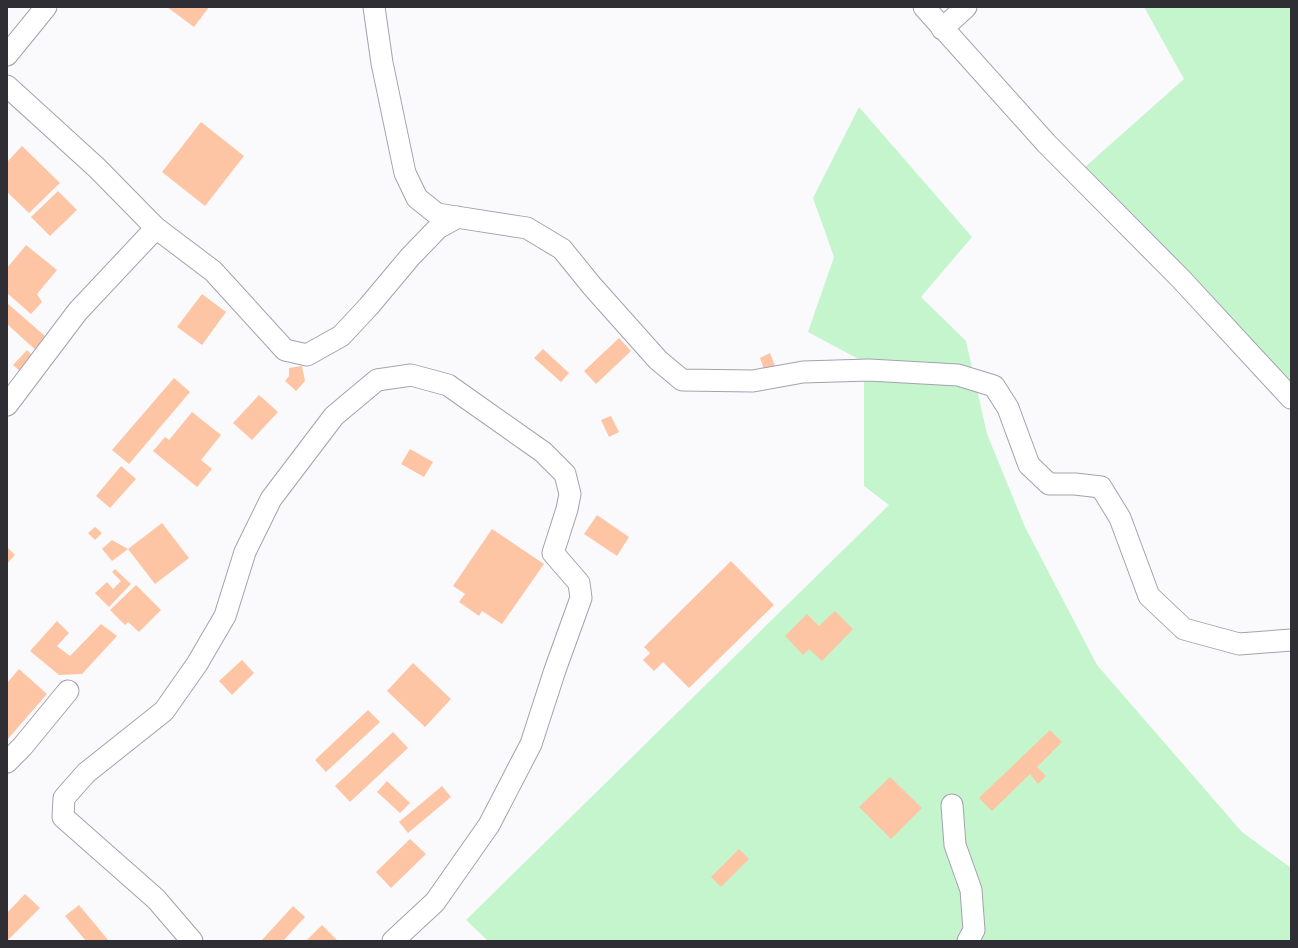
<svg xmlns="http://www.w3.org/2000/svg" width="1298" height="948" viewBox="0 0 1298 948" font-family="'Fira Sans Condensed',sans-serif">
  <rect width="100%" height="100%" fill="#fafafd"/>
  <path fill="#c5f5cd" d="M1144,7H1291V387L1085,167L1184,79Z
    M859,107L972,237L921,297L966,341L987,434L1025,527L1097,665L1242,832L1291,868V941H488L466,920L889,505L864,486V362L808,332L834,257L813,198Z"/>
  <path fill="#fdc5a3" d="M167,7H209L194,27Z
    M201,122L244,156L205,206L162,172Z
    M22,146L60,183L29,213L7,192V162Z
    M58,191L77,210L50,236L31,217Z
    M26,245L57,270L37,294L42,302L31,314L7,293V268Z
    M202,294L226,312L202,345L177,327Z
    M7,303L53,343L41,355L7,324Z
    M619,338L631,351L596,384L584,371Z
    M543,349L569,373L561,382L534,358Z
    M27,350L36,359L22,373L13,365Z
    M770,353L777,371L766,375L760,358Z
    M302,366L305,381L296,391L285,381L289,376V368Z
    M174,378L190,392L129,464L112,450Z
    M259,395L278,412L252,440L233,423Z
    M192,412L221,435L201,460L212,469L197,487L153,451L165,437L169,440Z
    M611,416L619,432L609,437L601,420Z
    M410,449L433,462L424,477L401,464Z
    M121,466L136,479L110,508L96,496Z
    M597,515L629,537L617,556L584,534Z
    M162,523L189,558L155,584L128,549Z
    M95,527L102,533L95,540L88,533Z
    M492,529L544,564L502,624L482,611L479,616L459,602L465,594L453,586Z
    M112,540L128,549L112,561L102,549Z
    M7,547L15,555L7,564Z
    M731,561L774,605L689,688L663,662L654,671L643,660L650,653L644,647Z
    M115,569L131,584L109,607L95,593L107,582L113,589L121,581L112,572Z
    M136,585L161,610L139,632L128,622L125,625L110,610Z
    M835,611L853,629L822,661L809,649L803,655L785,636L807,614L819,626Z
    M57,621L69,633L57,646L70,656L101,624L117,636L82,674L59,675L30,651Z
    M242,660L254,673L232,695L219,681Z
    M413,663L451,699L425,727L387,691Z
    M19,669L47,694L7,740V683Z
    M368,710L380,722L326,772L315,760Z
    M1050,730L1062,742L1037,767L1046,776L1038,784L1030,774L992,811L979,798Z
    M393,732L408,748L350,802L335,786Z
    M890,777L922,808L891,839L859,807Z
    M387,781L410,803L400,813L377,792Z
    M442,786L451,797L408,833L399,822Z
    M410,839L426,854L391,888L376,872Z
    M739,849L749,859L721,887L711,877Z
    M25,894L40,908L7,941V913Z
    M79,905L109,941H86L65,916Z
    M293,906L305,917L283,941H261Z
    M322,925L338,941H306Z"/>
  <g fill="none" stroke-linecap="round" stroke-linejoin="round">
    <defs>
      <path id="minor" d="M374,7L382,63L405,173L417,198L437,214L527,228L562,249L592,286L658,360L682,380L753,381L803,372L869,370L958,375L994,386L1008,408L1029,465L1049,484H1075L1101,487L1120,518L1149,596L1184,629L1239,644L1291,640
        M924,7L1046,143L1181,279L1291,398
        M942,29L966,7
        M7,55L46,7
        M7,86L97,168L156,228L213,271L285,350L307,355L341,336L369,306L410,257L438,228L458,217
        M7,405L78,311L156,228
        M7,762L22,747L68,691
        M952,805L955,845L971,890L974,930L968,941
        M192,941L156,899L63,817L64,798L86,773L164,711L197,664L225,616L245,552L271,499L334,416L377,380L411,375L448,385L543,452L565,474L570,494L567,509L553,553L579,583L581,598L555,670L531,744L489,825L435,902L393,941"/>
    </defs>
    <use href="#minor" stroke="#a4a1b0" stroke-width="23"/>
    <use href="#minor" stroke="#fff" stroke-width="21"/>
  </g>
  <rect width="1298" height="948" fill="none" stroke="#302e35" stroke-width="16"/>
</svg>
